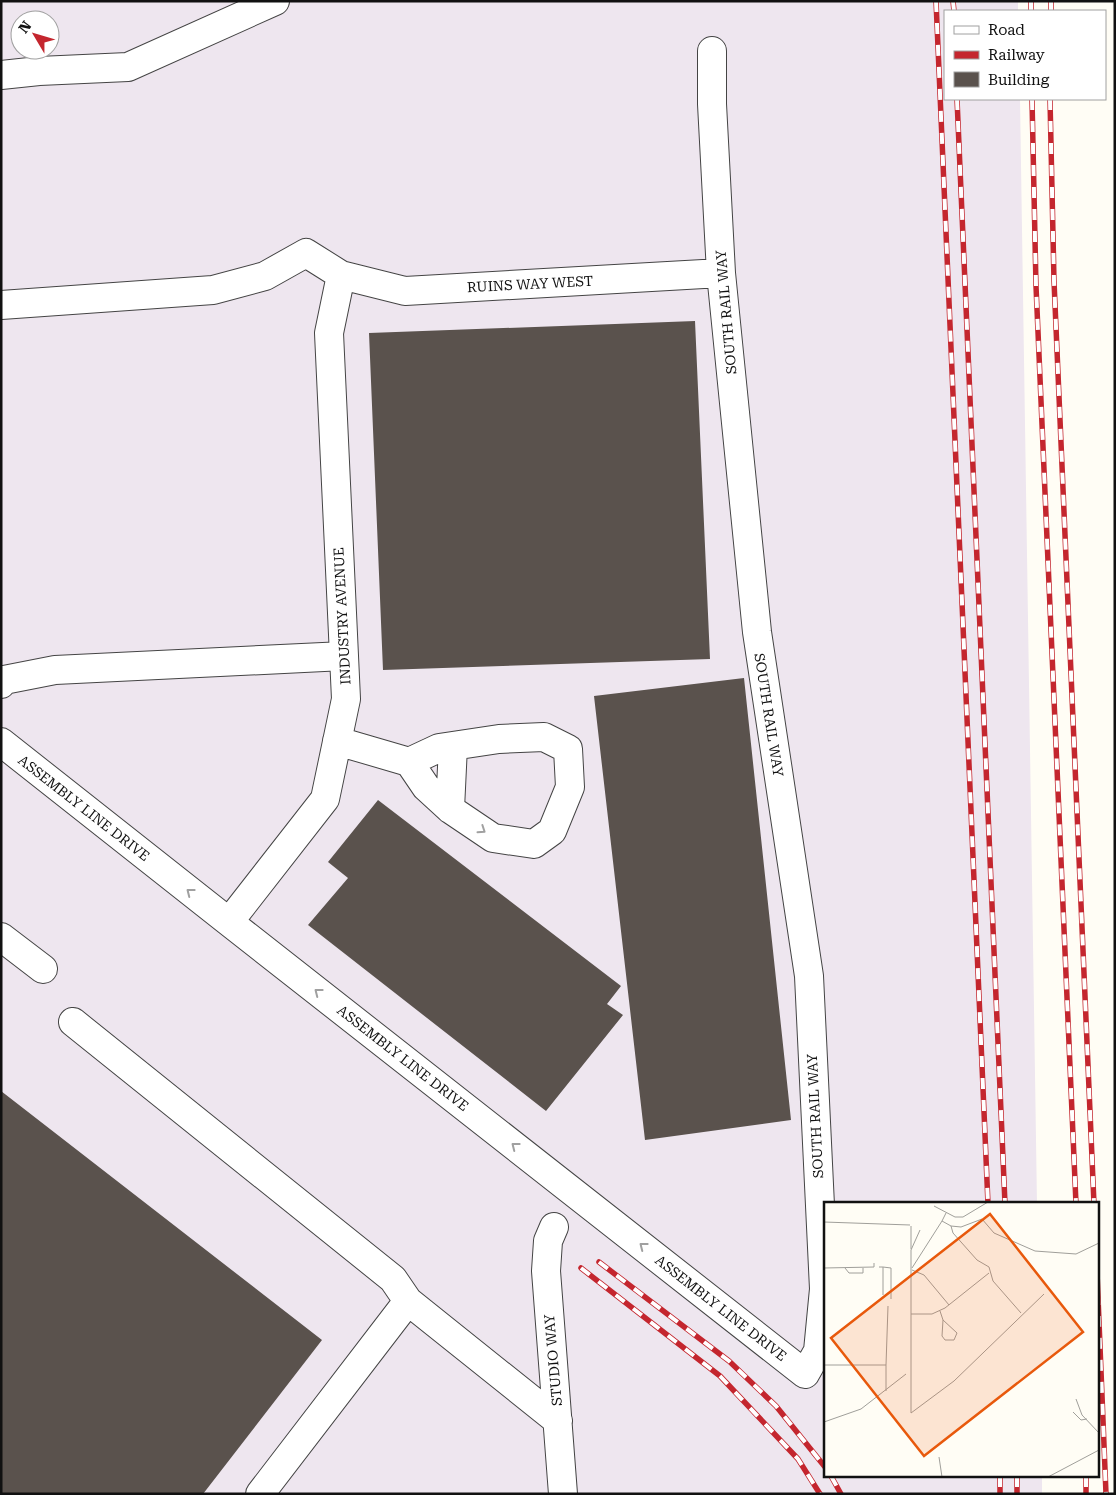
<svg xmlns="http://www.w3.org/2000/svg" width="1116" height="1495" viewBox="0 0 1116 1495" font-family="'Roboto Serif',serif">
  <rect width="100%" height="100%" fill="#fffdf5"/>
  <path fill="#eee6ef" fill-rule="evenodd" d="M1,1H1018V11H945V99H1020L1037,1204H825V1476H1042V1494H1ZM20,20H50V50H20Z"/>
  <path fill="#5a524d" d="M695,321L710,659L383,670L369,333Z
    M744,678L791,1120L645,1140L594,696Z
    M378,800L621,986L607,1004L623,1015L546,1111L308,925L348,878L328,862Z
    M1,1091L322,1340L203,1494H1Z"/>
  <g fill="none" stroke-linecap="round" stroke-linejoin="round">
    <defs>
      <path id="minor" d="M1,75L39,71L128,67L275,1
        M1,305L213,290L265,276L306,253L341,275L405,291L721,273
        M1,684L4,680L55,670L344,656
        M337,741L409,762L426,787L450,809L493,838L534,844L552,831L570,787L568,749L544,737L499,739L439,748L409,762
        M1,742L229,922L805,1374L818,1351L824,1289L809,976L757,632L721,273L712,104V51
        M450,809L453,746
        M229,922L325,799L346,699L329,333L341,275
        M1,937L43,969
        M73,1022L393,1279L408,1301L260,1494
        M554,1227L548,1241L546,1271L563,1494
        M408,1301L558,1421"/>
    </defs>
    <use href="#minor" stroke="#444" stroke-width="30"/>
    <use href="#minor" stroke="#fff" stroke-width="28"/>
    <defs>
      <path id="rail" d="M936,1L988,1204
        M953,1L954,11
        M1031,1V11
        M1051,11V1
        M957,99L1005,1204
        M1032,99L1036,286L1076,1204
        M1050,99L1054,281L1094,1204
        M599,1262L729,1361L776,1406L825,1467
        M581,1268L720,1376L798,1459L820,1494
        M1097,1272L1106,1494
        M831,1476L841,1494
        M1000,1476V1494
        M1017,1476V1494
        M1086,1476V1494"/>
    </defs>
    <use href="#rail" stroke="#c4262e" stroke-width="5.5"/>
    <use href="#rail" stroke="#fff" stroke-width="4" stroke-dasharray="11" stroke-linecap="butt"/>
  </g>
  <defs><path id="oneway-chevron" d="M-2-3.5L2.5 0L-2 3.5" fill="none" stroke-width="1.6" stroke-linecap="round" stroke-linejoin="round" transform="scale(1.25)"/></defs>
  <g stroke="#a0a0a0">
    <use href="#oneway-chevron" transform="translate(482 830) rotate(34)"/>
    <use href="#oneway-chevron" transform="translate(190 892) rotate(-142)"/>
    <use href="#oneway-chevron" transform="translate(318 992) rotate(-142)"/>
    <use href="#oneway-chevron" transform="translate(515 1146) rotate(-142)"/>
    <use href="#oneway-chevron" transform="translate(643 1246) rotate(-142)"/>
  </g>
  <g text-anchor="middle" stroke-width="5" stroke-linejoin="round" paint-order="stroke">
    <g font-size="14" fill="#111" stroke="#fff">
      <text transform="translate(530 284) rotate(-3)" y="5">RUINS WAY WEST</text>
      <text transform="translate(726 312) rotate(-95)" y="5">SOUTH RAIL WAY</text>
      <text transform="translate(342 616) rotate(-93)" y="5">INDUSTRY AVENUE</text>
      <text transform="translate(769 715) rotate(81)" y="5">SOUTH RAIL WAY</text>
      <text transform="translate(84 808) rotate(38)" y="5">ASSEMBLY LINE DRIVE</text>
      <text transform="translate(403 1058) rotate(38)" y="5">ASSEMBLY LINE DRIVE</text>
      <text transform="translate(815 1116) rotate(-93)" y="5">SOUTH RAIL WAY</text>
      <text transform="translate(721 1308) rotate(38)" y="5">ASSEMBLY LINE DRIVE</text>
      <text transform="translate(553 1360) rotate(-95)" y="5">STUDIO WAY</text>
    </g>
  </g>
  <g transform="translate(824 1202)">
    <rect width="275" height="275" fill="#fffdf5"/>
    <path fill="none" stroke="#a09f9a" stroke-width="1" d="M110,4L131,15H139L164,0M122,11L118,19L127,24L137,25L158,17L170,31L211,49L252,52L275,41M0,20L86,23M127,24L129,31L153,58L165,65L169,79L197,111M96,28L87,48V211L130,179L220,92M87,47V24M55,65H59V93M59,65L67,66V97M0,66L50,65V61M21,66L25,71H39V66M88,66L118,19M88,68L100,73L125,103M116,109L119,118L118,134L121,138H130L133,131L119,118M87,112H108L121,106L165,71M1,163H62L64,104M62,189V163M252,197L258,213L275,231M249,210L257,218L263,217M0,220L37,207L82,172M115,255L118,275M224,275L275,248"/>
    <path fill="#e8590c" fill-opacity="0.15" stroke="#e8590c" stroke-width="2.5" d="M166,12L259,130L100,254L7,136Z"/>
    <rect width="275" height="275" fill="none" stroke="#111" stroke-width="2.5"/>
  </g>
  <rect width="1116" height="1495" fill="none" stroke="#111111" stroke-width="5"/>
  <rect x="944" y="10" width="162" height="90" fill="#ffffff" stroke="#a0a0a0"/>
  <rect x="954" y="26" width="25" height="8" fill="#ffffff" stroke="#a0a0a0"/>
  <text x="988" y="35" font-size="15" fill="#111111">Road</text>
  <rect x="954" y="51" width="25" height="8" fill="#c4262e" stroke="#a0a0a0"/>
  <text x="988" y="60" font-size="15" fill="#111111">Railway</text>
  <rect x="954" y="72" width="25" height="15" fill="#5a524d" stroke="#a0a0a0"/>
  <text x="988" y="85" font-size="15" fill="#111111">Building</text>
  <g transform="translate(35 35) rotate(308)"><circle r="24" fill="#ffffff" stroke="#a0a0a0"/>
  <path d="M0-4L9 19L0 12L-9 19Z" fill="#c4262e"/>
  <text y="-8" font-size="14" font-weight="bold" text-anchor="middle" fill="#111111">N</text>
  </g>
</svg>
